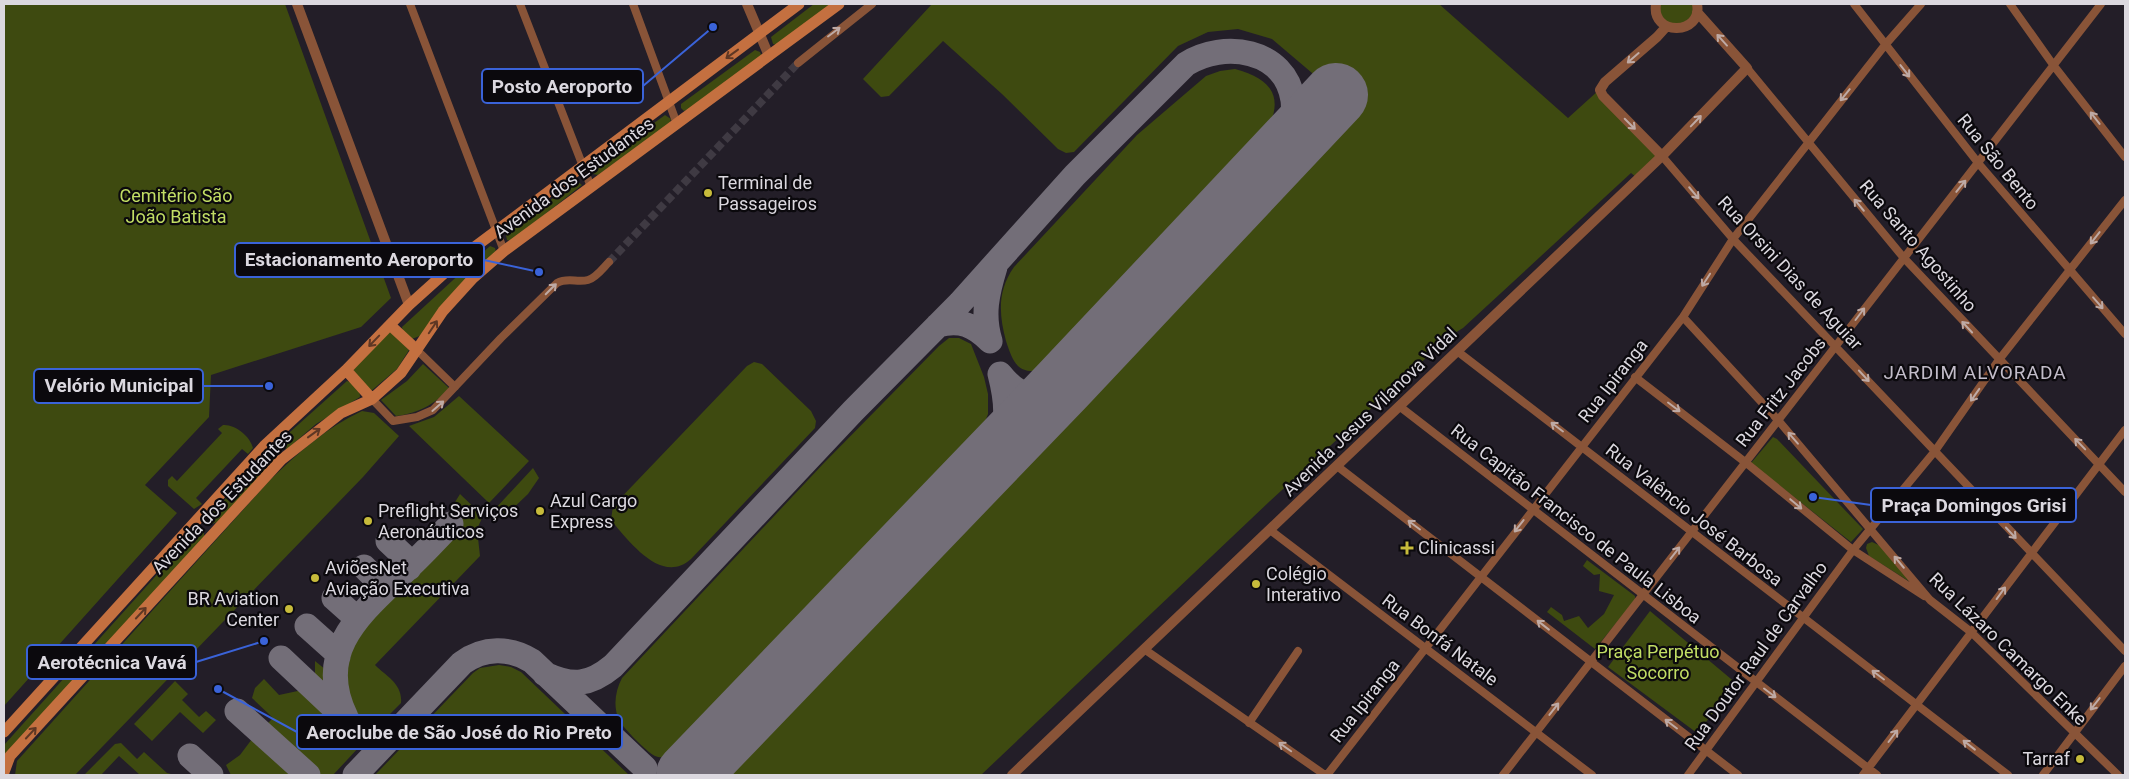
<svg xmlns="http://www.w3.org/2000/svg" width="2129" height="779" viewBox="0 0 2129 779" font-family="Roboto,sans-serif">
  <rect width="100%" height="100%" fill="#231e28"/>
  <path fill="#3e4a10" d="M4,4H285L391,298L361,327L211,375L209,417L145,485L177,513L4,706Z
    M814,4H832L777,45L773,44L771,37Z
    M932,4H1439L1568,118L1599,90L1661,156L1637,178L1631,173L1463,328L1450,336L1270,501L981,775H723L895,593L1051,435L1352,112V105L1329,84H1325L1272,39L1238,29L1208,32L1178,46L1074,152L1066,153L1058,149L1002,94L943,41L889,96L881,97L863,79Z
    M1659,4H1694L1693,15L1679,27L1662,20Z
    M755,50L760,52L762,57L689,109L684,111L681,108V104Z
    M1235,69C1272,79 1285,97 1266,132L1043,370C1017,375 1013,362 1006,341C999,315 997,291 1014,267L1137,135L1206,76L1220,71Z
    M665,115L671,119L670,123L598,175L593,174V168Z
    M576,180L582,185L511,241L507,240L506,235Z
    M490,246L495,248L496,252L422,335L412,339L403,332L402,327Z
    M390,331L409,350L397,369L371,391L353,370Z
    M949,338H959L971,344L984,377L988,394V414L978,440L870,546L678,752C672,756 662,759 655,756C647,752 623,728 619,720C613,707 615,691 622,678L823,464L939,346Z
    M754,362L762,364L811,411L816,421L815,428L691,559C663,584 633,546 615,525L611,520L613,506L747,366Z
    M423,364L449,388C434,405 419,413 396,416L381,400L407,381Z
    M347,381C355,383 360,389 360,397L316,424L287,449L281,446V440Z
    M459,396L529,461L489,503L409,426L434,417Z
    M362,411L374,413L399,436L363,477L75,775H15L17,761L270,480C298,453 327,427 362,411Z
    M223,425C235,424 250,436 253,448L248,454L242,449L196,498L202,504L194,509L168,486V480L172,476L177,481L222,433L218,429Z
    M1773,437L1777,439L1863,529L1851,542L1751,463Z
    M271,453L277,460L217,522L212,524L209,519L212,513L267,454Z
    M533,468L539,478L528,494L507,514H499L494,510Z
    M460,494L483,516L477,529L480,556L375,665C386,676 403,684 401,703L374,730L370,731C342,716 338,678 345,650C347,643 353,635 356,629L461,519L452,507Z
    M198,529L204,532V537L4,766V745Z
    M1872,542L1883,547L1915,585L1869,556L1866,548L1867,544Z
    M1587,560L1635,596V600L1595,649L1547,612L1551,607L1562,615L1564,621L1579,616L1588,628L1604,614L1614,595L1599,591L1600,574L1594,575L1583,566Z
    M1650,611L1737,684L1697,733L1608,667Z
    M315,661L331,674L332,688L328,693L315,684Z
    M499,665L511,667L521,672L629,775H375L473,673L480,668Z
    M264,679L279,695L307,689L360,739L361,745L333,775H315L264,727L273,718L252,698L255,688Z
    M175,681L188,694L182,700L199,717L206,711L216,720L203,733L180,712L152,741L134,724Z
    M255,735L300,775H231L226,765L240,755Z
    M121,743L137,759L144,752L167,773L175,775H140L119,756L101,775H84L115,744Z"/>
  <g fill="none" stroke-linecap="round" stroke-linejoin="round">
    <path stroke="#736e78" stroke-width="25" d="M938,325C960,319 974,325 990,341C982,315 987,293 995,267
      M983,468C1007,432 1011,417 1000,374C1020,399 1035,400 1063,385
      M388,541L407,559L409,568
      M364,567L381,584L383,591
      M334,598L353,615L354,623
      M307,626L336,652L338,657
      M281,658L367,739L376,742L389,738
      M545,674C573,687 590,685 613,666L853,411L960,303L1075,175L1186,64C1224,40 1285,49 1293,100C1295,116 1291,131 1286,146
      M237,711L308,775
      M346,717C312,649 365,610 408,568C423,554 437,539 451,524
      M190,756L211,775
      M355,775L462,663C484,647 510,647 532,661L645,768
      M680,775L696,767"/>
    <path stroke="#736e78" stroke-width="64" d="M688,775L1063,385L1336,95"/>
    <path stroke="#3f3a43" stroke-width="8" stroke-dasharray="8 4" stroke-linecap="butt" d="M609,262L798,63"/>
    <path stroke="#895438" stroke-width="8" d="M410,4L504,251
      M520,4L591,187
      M633,4L677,124
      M1854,4L1979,164L2125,334
      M2010,4L2054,66L2125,157
      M798,63L872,4
      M1747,68L1903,257L2125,492
      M1662,156L1733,239L2125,651
      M1683,317L1778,420L1930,600L1971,632L2118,775
      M417,350L455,387
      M1457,351L2008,775
      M1635,377L1745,462L1853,550L1924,596
      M372,399L393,421L417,417L433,410L501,338L557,283C568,277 577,283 588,280C596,278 603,268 609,262
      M1399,406L1877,775
      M1337,466L1738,775
      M1270,530L1592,775
      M1144,649L1325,775
      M1249,723L1298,651
      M1327,775L1683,317L1733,239L1885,45L1921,4
      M1503,775L2101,4
      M1688,775L1853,550L1935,451L1998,361L2125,200
      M1863,775L2125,430
      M2043,775L2125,666"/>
    <path stroke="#895438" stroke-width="10" d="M297,4L409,305
      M747,4L769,56
      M1656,4C1651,37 1703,35 1697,4
      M1662,156L1603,96L1600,90L1605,82L1657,37L1666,27
      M1012,775L1662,156L1747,68L1697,12"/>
    <path stroke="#c47040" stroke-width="11" d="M390,325L417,350
      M346,370L372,399
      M4,732L265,445L346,370L409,305L468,252L799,4
      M4,772L10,756L281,460L341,413L372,399L401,373L443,311L473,278L504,251L839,4"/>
  </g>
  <defs><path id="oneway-shaft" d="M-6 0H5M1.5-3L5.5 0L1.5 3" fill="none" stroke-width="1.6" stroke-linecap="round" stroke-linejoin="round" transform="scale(1.25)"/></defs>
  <g stroke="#beaaa5">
    <use href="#oneway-shaft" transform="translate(834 32) rotate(-37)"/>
    <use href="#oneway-shaft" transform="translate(1722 40) rotate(-132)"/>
    <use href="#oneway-shaft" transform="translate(1633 58) rotate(139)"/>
    <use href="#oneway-shaft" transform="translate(1905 71) rotate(52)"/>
    <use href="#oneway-shaft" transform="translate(1845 95) rotate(129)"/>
    <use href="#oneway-shaft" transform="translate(2095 118) rotate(-128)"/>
    <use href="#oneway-shaft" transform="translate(1696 121) rotate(-46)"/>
    <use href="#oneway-shaft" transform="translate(1630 124) rotate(45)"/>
    <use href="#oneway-shaft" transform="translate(1961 186) rotate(-51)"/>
    <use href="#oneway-shaft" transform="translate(1694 193) rotate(50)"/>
    <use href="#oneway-shaft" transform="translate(1859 205) rotate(-130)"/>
    <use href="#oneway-shaft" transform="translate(2095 238) rotate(128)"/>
    <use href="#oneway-shaft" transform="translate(1706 280) rotate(123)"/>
    <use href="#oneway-shaft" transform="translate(551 289) rotate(-45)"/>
    <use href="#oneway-shaft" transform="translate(2098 303) rotate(49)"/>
    <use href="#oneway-shaft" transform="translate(1860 314) rotate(-53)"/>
    <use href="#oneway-shaft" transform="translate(1967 327) rotate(-133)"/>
    <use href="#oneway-shaft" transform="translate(1864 376) rotate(47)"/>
    <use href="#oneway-shaft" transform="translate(1975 395) rotate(125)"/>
    <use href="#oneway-shaft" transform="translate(438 406) rotate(-41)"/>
    <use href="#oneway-shaft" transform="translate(1674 407) rotate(37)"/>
    <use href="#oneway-shaft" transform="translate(1557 427) rotate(-143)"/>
    <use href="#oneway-shaft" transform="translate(1793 438) rotate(-131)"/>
    <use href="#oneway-shaft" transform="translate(2080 444) rotate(-134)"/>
    <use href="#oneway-shaft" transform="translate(1796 504) rotate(40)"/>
    <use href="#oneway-shaft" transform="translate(1414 525) rotate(-143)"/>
    <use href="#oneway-shaft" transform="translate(1519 526) rotate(128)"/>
    <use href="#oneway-shaft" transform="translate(2011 533) rotate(47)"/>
    <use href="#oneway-shaft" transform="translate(1675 553) rotate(-52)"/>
    <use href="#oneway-shaft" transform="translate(1899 562) rotate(-130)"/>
    <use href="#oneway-shaft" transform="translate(2001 593) rotate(-54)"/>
    <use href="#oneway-shaft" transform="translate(1543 625) rotate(-142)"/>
    <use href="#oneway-shaft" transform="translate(1878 675) rotate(-143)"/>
    <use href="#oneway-shaft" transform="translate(1770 693) rotate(37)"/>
    <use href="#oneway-shaft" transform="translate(2095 704) rotate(128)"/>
    <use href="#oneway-shaft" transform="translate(1554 709) rotate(-52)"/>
    <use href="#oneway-shaft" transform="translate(1671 724) rotate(-143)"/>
    <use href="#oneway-shaft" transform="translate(1893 736) rotate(-53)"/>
    <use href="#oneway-shaft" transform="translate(1969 745) rotate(-142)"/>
    <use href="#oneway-shaft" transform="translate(1285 747) rotate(-145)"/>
  </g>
  <g stroke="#5e3724">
    <use href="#oneway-shaft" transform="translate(732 54) rotate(144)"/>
    <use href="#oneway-shaft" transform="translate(433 327) rotate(-56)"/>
    <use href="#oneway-shaft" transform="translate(374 341) rotate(134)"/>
    <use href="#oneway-shaft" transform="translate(314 433) rotate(-36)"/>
    <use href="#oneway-shaft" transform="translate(141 613) rotate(-47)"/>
    <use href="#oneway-shaft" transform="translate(31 733) rotate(-47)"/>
  </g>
  <g fill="#c7bb3b" stroke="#0b090d" stroke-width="2">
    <circle cx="708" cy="193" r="5"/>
    <circle cx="540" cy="511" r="5"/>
    <circle cx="368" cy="521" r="5"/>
    <path d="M1404.5 540.5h5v5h5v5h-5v5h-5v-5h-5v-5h5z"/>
    <circle cx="315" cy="578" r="5"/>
    <circle cx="1256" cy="584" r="5"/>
    <circle cx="289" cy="609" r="5"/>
    <circle cx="2080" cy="759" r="5"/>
  </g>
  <g text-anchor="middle" stroke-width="4.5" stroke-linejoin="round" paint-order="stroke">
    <g font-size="18" fill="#dbd8df" stroke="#0b090d">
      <text transform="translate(1998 162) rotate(51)" y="6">Rua São Bento</text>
      <text transform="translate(574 178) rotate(-36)" y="6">Avenida dos Estudantes</text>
      <text transform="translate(1918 246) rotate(49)" y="6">Rua Santo Agostinho</text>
      <text transform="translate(1790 273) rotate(47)" y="6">Rua Orsini Dias de Aguiar</text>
      <text transform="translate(1613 381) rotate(-52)" y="6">Rua Ipiranga</text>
      <text transform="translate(1781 392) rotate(-52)" y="6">Rua Fritz Jacobs</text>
      <text transform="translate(1370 412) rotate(-44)" y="6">Avenida Jesus Vilanova Vidal</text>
      <text transform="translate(222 502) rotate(-46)" y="6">Avenida dos Estudantes</text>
      <text transform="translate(1694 515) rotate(38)" y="6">Rua Valêncio José Barbosa</text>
      <text transform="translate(1576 524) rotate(38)" y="6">Rua Capitão Francisco de Paula Lisboa</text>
      <text transform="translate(1440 640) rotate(37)" y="6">Rua Bonfá Natale</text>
      <text transform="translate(2008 649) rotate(44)" y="6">Rua Lázaro Camargo Enke</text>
      <text transform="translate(1756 656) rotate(-54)" y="6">Rua Doutor Raul de Carvalho</text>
      <text transform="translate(1365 701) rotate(-52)" y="6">Rua Ipiranga</text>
    </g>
    <g font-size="18" fill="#dbd8df" stroke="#0b090d" text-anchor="start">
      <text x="718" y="189">Terminal de<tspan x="718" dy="21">Passageiros</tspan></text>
      <text x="550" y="507">Azul Cargo<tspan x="550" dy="21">Express</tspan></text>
      <text x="378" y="517">Preflight Serviços<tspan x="378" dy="21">Aeronáuticos</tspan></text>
      <text x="1418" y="554">Clinicassi</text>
      <text x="325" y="574">AviõesNet<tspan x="325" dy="21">Aviação Executiva</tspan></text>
      <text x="1266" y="580">Colégio<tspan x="1266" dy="21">Interativo</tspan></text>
      <text x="279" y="605" text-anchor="end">BR Aviation<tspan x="279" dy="21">Center</tspan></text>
      <text x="2070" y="765" text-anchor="end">Tarraf</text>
    </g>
    <g font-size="18" fill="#c2de65" stroke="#0b090d">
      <text x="176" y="202">Cemitério São<tspan x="176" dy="21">João Batista</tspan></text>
      <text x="1658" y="658">Praça Perpétuo<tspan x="1658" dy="21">Socorro</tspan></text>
    </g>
    <g font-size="19" letter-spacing="1" fill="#c2bcc9" stroke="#0b090d">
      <text x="1975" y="379">JARDIM ALVORADA</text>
    </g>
  </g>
  <path fill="none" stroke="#3a63d9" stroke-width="2" d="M713 27L643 86M539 272L484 260M269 386L203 386M1813 497L1871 505M264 641L196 662M218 689L297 732"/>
  <g fill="#3a63d9" stroke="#0b090d" stroke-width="2">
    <circle cx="713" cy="27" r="5"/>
    <circle cx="539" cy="272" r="5"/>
    <circle cx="269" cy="386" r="5"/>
    <circle cx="1813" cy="497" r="5"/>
    <circle cx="264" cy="641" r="5"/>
    <circle cx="218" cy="689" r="5"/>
  </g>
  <g fill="#0b090d" stroke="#3a63d9" stroke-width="2">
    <rect x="482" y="69" width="161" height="34" rx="5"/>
    <rect x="235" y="243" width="249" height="34" rx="5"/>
    <rect x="34" y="369" width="169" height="34" rx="5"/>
    <rect x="1871" y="488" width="205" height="34" rx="5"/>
    <rect x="27" y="645" width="169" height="34" rx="5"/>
    <rect x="297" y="715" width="325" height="34" rx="5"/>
  </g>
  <g font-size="19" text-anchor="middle" font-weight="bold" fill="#dbd8df">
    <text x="562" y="93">Posto Aeroporto</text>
    <text x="359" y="266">Estacionamento Aeroporto</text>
    <text x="119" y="392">Velório Municipal</text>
    <text x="1974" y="512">Praça Domingos Grisi</text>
    <text x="112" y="669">Aerotécnica Vavá</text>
    <text x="459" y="739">Aeroclube de São José do Rio Preto</text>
  </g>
  <rect width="2129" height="779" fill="none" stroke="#dbd8df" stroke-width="10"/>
</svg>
